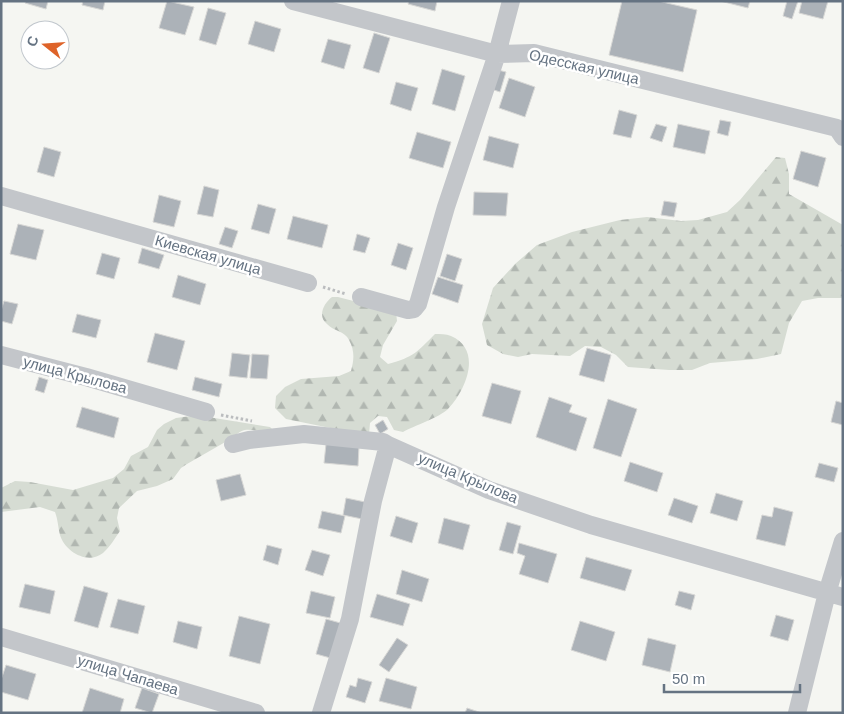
<svg xmlns="http://www.w3.org/2000/svg" width="844" height="714" viewBox="0 0 844 714" font-family="Arial,sans-serif">
  <defs>
    <pattern id="forest-firs" width="22" height="20" patternUnits="userSpaceOnUse" patternTransform="scale(1.25)"><rect width="22" height="20" fill="#d6dcd3"/><path d="M5 1l3.5 6h-7zM16 11l3.5 6h-7z" fill="#b1b7b1"/></pattern>
  </defs>
  <rect width="100%" height="100%" fill="#f5f6f2"/>
  <path fill="url(#forest-firs)" d="M776,157L785,158L789,174V194L843,225V298H818L802,301L789,323L781,354L757,359L710,363L692,370H669L628,367L616,355L601,347L585,346L570,356L532,354L518,357L503,354L487,345L482,324L493,288L515,264L537,245L572,232L620,220L647,217L681,221L698,220L727,212L740,200Z
    M332,297H338L396,312L397,321L383,345L380,357L388,364C414,357 417,352 435,334C440,334 446,334 451,336C483,350 466,390 448,409C440,417 414,426 403,432L394,430L387,417L378,416L370,423L369,435H365L286,419L275,408L276,396L285,387L301,379L339,376L351,371C354,360 355,351 349,340C345,331 333,331 327,324C317,316 324,303 332,297Z
    M191,416H202L270,427L272,429L265,433C252,430 244,426 234,437L187,464L181,468L173,479L157,486L137,491L119,508L117,518L120,531C115,538 110,547 103,553C88,565 65,552 60,535C58,527 58,520 55,512L40,507L1,512V488L15,481L30,482L73,490L113,478L124,469L131,456L148,447L157,430L164,424L176,418Z"/>
  <path fill="#acb2b8" stroke="#d7d7d5" d="M26,1H48L46,9L25,3Z
    M83,1H105L103,10L82,5Z
    M167,1L194,7L185,35L159,28Z
    M409,1H437L435,11L408,4Z
    M622,1H658L697,10L683,72L609,55Z
    M720,1H750L748,8Z
    M787,1H798L792,19L783,16Z
    M802,1H828L823,19L799,13Z
    M208,8L226,13L216,45L199,40Z
    M255,21L281,29L274,52L248,44Z
    M374,33L390,38L379,73L363,68Z
    M328,39L351,45L344,69L321,62Z
    M442,69L465,76L455,111L432,104Z
    M498,70L506,72L500,92L491,89Z
    M509,78L535,87L525,117L499,108Z
    M396,82L418,88L411,111L390,104Z
    M619,110L637,115L631,138L613,134Z
    M720,120L731,122L728,136L717,133Z
    M656,124L667,127L662,142L650,138Z
    M678,124L710,131L705,154L673,147Z
    M417,132L451,142L443,168L409,158Z
    M489,136L519,144L513,168L483,160Z
    M44,147L61,152L54,177L37,172Z
    M801,151L826,158L818,187L793,179Z
    M204,186L219,190L213,217L197,214Z
    M474,192L508,193L506,216L473,215Z
    M159,195L181,201L174,227L153,222Z
    M664,201L677,203L674,217L661,215Z
    M258,204L276,209L269,234L251,229Z
    M293,216L328,225L322,248L287,239Z
    M18,224L44,230L36,260L10,254Z
    M225,227L238,231L232,248L219,244Z
    M357,234L370,238L365,253L353,250Z
    M398,243L413,248L406,270L391,265Z
    M142,248L164,255L159,269L138,263Z
    M102,253L120,258L114,279L96,274Z
    M447,254L462,259L455,281L440,276Z
    M178,275L206,284L200,305L172,297Z
    M438,277L463,285L458,303L432,294Z
    M4,301L18,304L12,324L1,321V311Z
    M77,314L101,320L96,338L72,332Z
    M155,333L185,341L177,370L147,362Z
    M587,348L611,355L604,382L579,375Z
    M232,353L250,355L247,378L229,376Z
    M252,354L269,355L267,379L250,378Z
    M39,377L48,380L44,393L35,390Z
    M195,377L222,384L219,397L192,390Z
    M492,383L521,391L511,424L482,416Z
    M549,397L572,405L569,412L587,418L576,451L536,437Z
    M608,399L637,409L621,457L593,448Z
    M836,401L843,403V425L831,422Z
    M82,407L119,418L114,438L76,427Z
    M383,420L388,429L380,434L375,425Z
    M326,444L359,446L358,466L324,463Z
    M630,462L663,473L657,492L624,481Z
    M819,463L838,468L834,482L815,477Z
    M240,474L246,495L221,501L216,480Z
    M716,493L743,501L737,521L710,513Z
    M346,498L365,502L362,519L343,515Z
    M674,498L698,506L692,523L668,515Z
    M774,507L793,512L785,546L756,539L762,515L772,517Z
    M322,511L345,516L341,533L318,528Z
    M396,516L418,523L412,543L390,536Z
    M444,518L470,525L463,550L438,543Z
    M507,522L521,526L513,554L499,550Z
    M519,543L557,554L548,583L519,574L525,556L517,553Z
    M267,545L282,549L278,565L263,560Z
    M312,550L330,555L323,576L305,570Z
    M586,557L632,570L625,591L580,578Z
    M402,570L429,579L422,602L396,594Z
    M25,584L55,591L50,614L19,607Z
    M84,586L108,593L98,628L74,621Z
    M311,591L335,597L330,618L306,613Z
    M679,591L695,595L691,610L675,605Z
    M377,594L410,604L403,626L370,617Z
    M118,599L145,606L138,634L110,627Z
    M776,615L794,620L788,641L770,636Z
    M239,616L270,624L260,664L229,656Z
    M326,619L344,624L334,659L316,654Z
    M178,621L202,627L197,649L173,642Z
    M580,621L615,632L606,661L571,650Z
    M397,638L408,645L389,672L379,665Z
    M648,638L676,645L670,672L642,665Z
    M6,665L36,674L28,700L1,692V680Z
    M358,678L372,682L365,703L346,697L350,685L356,687Z
    M386,678L417,687L411,709L379,701Z
    M90,688L124,699L120,713H82Z
    M142,688L159,694L152,713L135,708Z
    M467,708L482,713H465Z"/>
  <g fill="none" stroke-linecap="round" stroke-linejoin="round">
    <path stroke="#bbbdbf" stroke-width="3" stroke-dasharray="2.5 2.5" stroke-linecap="butt" d="M323,287L346,294
      M221,415L252,421"/>
    <path stroke="#c3c6ca" stroke-width="18" d="M293,1L497,54L534,53L837,128L843,137
      M1,196L308,283
      M361,297L408,310L414,309L418,304L446,207L497,54L511,1
      M1,355L86,377L206,412
      M233,444L249,440L304,434L383,442L388,445
      M1,637L256,713
      M321,713L350,619L373,501L388,445L489,490L591,525L843,597
      M797,713L827,593L843,541"/>
  </g>
  <g text-anchor="middle" stroke-width="5" stroke-linejoin="round" paint-order="stroke">
    <g font-size="15" fill="#657382" stroke="#fff">
      <text transform="translate(584 67) rotate(13)" y="5">Одесская улица</text>
      <text transform="translate(208 255) rotate(16)" y="5">Киевская улица</text>
      <text transform="translate(75 375) rotate(15)" y="5">улица Крылова</text>
      <text transform="translate(468 478) rotate(23)" y="5">улица Крылова</text>
      <text transform="translate(128 675) rotate(17)" y="5">улица Чапаева</text>
    </g>
  </g>
  <rect width="844" height="714" fill="none" stroke="#657382" stroke-width="5"/>
  <g transform="translate(45 45) rotate(287)"><circle r="24" fill="#ffffff" stroke="#c1c7cd"/>
  <path d="M0-4L9 19L0 12L-9 19Z" fill="#de6329"/>
  <text y="-8" font-size="14" font-weight="bold" text-anchor="middle" fill="#657382">С</text>
  </g>
  <path d="M664 684v8h136v-8" fill="none" stroke="#657382" stroke-width="2.5"/>
  <text x="672" y="684" font-size="15" fill="#657382" stroke="#ffffff" stroke-width="4" paint-order="stroke">50 m</text>
</svg>
